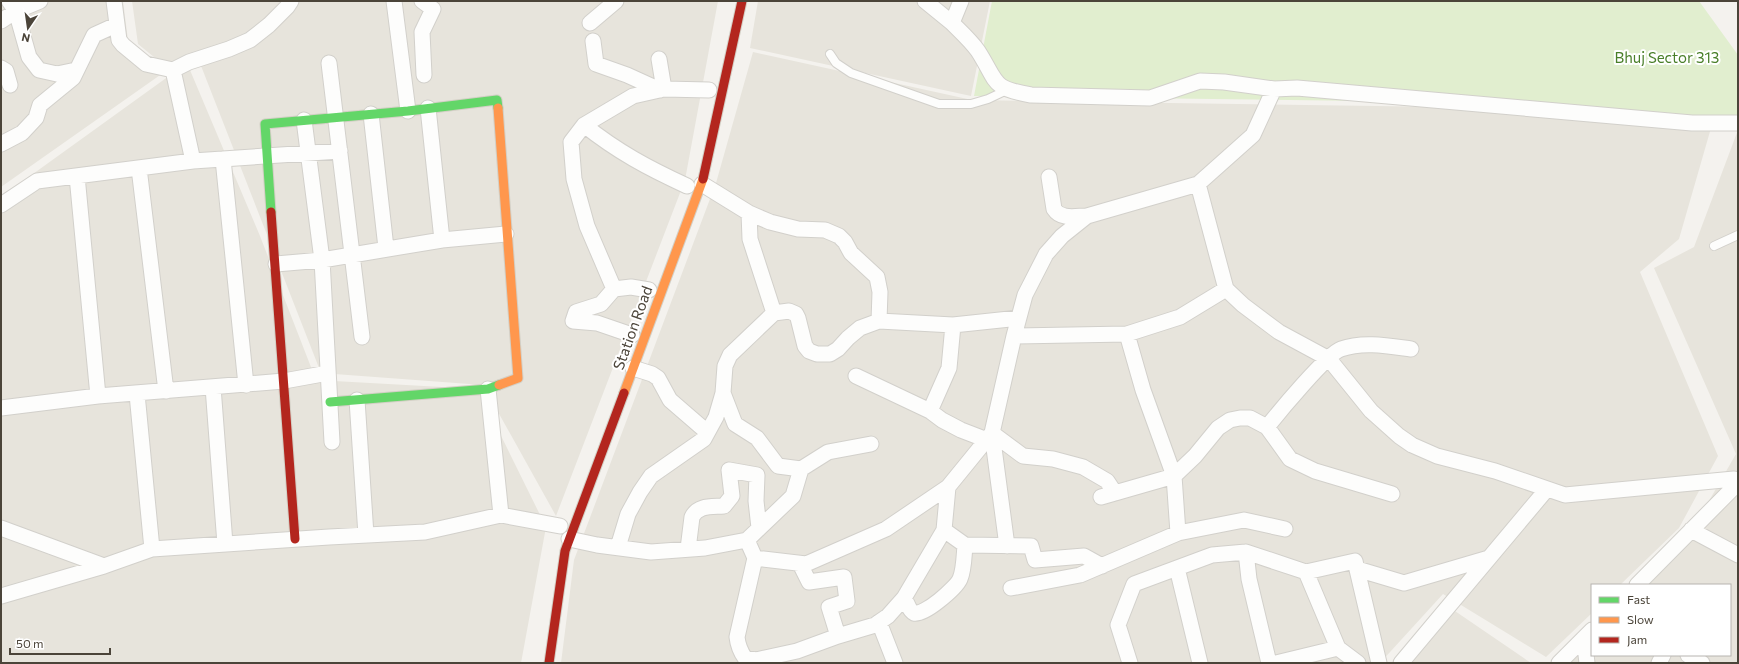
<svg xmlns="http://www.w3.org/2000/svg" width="1739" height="664" viewBox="0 0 1739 664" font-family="Commissioner,sans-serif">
  <rect width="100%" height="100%" fill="#f4f2ee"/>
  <path fill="#e7e4dc" d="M1,1H123L129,48L163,73L1,187Z
    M132,1H718L685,180L556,516L483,385L321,373L196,53L165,66L138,44Z
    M758,1H990L971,96L750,48Z
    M753,52L972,100L1447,107L1711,128L1679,239L1640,272L1718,456L1679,528L1620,585H1592V613L1546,657L1443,594L1380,663H561L574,560L716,183Z
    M187,63L260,236L316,380L478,389L546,527L521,663H1V197Z
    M1738,130V663H1557L1592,630V655H1730V585H1639L1687,539L1736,454L1654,268L1694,247Z
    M1452,609L1531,663H1399Z"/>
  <path fill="#e1eecf" d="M992,1H1699L1738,55V120L1444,102L974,96Z"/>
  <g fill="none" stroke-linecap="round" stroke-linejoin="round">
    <defs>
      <path id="lane" d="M830,54L836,63L851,73L939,104H971L988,99L1007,90
        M1714,246L1738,235"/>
      <path id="street" d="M9,1L16,11L29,57L39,70L57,74L76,70
        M114,1L119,40L123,45L146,64L173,70L189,62L229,49L250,40L269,25L287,7L291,1
        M394,1L408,111
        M422,1L433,9L422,32L424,75
        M925,1L952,23
        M961,1L952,23C961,32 971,41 978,51C998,82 990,88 1031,95L1150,98L1200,81L1224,82L1274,89L1297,88L1692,123H1738
        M1,21L16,11L40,1
        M590,23L616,1
        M593,41L596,64L627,75L660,90
        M659,59L664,89
        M329,63L362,337
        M1,68L6,71L10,85
        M173,70L193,161
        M428,108L442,240
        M371,114L386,248
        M304,120L322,260L332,442
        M584,125C618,152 648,168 687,186
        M1,144L22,133L36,118L40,105L73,78L94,35L116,25
        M223,159L246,385
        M139,168L166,391
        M77,176L98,396
        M1049,177L1054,209C1061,220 1076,216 1087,216
        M702,184L749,213L770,222L798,229L825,230L839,236L845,242L851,253L877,277L880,292L879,321
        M1198,184L1226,289L1243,305L1279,332L1329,359L1371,411L1399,436L1412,445L1437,456L1495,471L1565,495L1734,479L1738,481
        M1,205L37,181L193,161L340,151
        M749,213L750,239L774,313
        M276,264L322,260L442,240L506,234
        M614,289L587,226L574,179L571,142L584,125L633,96L664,89L709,90
        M632,335L597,323L573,321L576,312L601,304L614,289L631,287L649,290
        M1014,336L1127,334L1180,317L1226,289
        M633,368L652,374L658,378L670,400L707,432
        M856,376L930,411L942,420L961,430L987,440
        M213,387L225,544
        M488,389L501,515
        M723,393L735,424L757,438L778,466L801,469L828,452L871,444
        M137,394L152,549
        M357,400L366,535
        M1,408L98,396L284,381L328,373
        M930,411L949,368L953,325
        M1267,427C1279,412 1327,354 1341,349C1363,341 1389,346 1411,349
        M992,433L1023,456L1053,459L1083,467L1107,481L1115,493
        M992,433L1007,546
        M1101,497L1174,476L1143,390L1127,334
        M1,528L104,566
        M944,530L965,545L1031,546L1035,560L1084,556L1102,566
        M1691,530L1738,555
        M1178,533L1174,476L1195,456L1218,428L1230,420L1240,418H1250L1267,427L1290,459L1315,471L1392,494
        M569,539L597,545L651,552L705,548L747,540L793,496L801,469
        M747,540L755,558L737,637C738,646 740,651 745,658L756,660L797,651L838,636L875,625L888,616L904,598L944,530L948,487
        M618,547L628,514L640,492L651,476L704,439L716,417L723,393L725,366L730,355L774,313L789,311L796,314L798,318L805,346L809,351L817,354H830L838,349L848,338L860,328L879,321L953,325L1019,318
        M688,549L692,517C698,505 711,507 724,506L732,496L729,470L757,475L756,501L759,528
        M1246,552L1249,579L1269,663
        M755,558L806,564L886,529L948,487L992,433L1014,336L1025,295L1046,254L1062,236L1087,216L1198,184L1253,135L1274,89
        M800,564L809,582L844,577L847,601L829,607L838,636
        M1177,568L1200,663
        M1357,569L1404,583L1489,558
        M1306,572L1355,561L1379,663
        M1637,585L1738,483
        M1011,588L1080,575L1178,533L1244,520L1285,529
        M1,596L104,566L152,549L329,537L425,532L501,515L560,526
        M904,598C907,602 909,611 914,613C924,616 956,588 960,579C964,570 964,556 965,545
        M879,622L895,663
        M1584,638L1587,663
        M1688,655L1702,663
        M1130,663L1118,625L1134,584L1212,555L1246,552L1306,572L1338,648L1358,663
        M1276,663L1338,648
        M1401,663L1547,489
        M1559,663L1592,630
        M1659,663L1663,655"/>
      <path id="fast" d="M271,212L265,124L408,111L497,100L498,108
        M330,402L488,389L499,385"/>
      <path id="slow" d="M498,108L518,378L499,385
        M624,393L703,179"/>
      <path id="jam" d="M703,179L742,1
        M271,212L295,539
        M549,663L565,551L624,393"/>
    </defs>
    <use href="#lane" stroke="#d2d0cb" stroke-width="10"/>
    <use href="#street" stroke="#d2d0cb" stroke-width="17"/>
    <use href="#fast" stroke="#d3cfc5" stroke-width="11"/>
    <use href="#slow" stroke="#d3cfc5" stroke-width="11"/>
    <use href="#jam" stroke="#d3cfc5" stroke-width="11"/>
    <use href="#lane" stroke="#fdfdfc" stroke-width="8"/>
    <use href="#street" stroke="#fdfdfc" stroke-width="15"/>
    <use href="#fast" stroke="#63d668" stroke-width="9"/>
    <use href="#slow" stroke="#ff974d" stroke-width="9"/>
    <use href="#jam" stroke="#b3261e" stroke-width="9"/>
  </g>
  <g text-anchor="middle" stroke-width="4" stroke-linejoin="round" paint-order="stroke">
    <g font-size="15" fill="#4a7f2a" stroke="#fff">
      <text x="1667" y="63">Bhuj Sector 313</text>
    </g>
    <g font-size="15" fill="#4b4439" stroke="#fff">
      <text transform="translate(633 328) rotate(-70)" y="5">Station Road</text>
    </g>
  </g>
  <rect width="1739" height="664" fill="none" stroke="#4b4439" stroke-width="4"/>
  <rect x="1591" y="584" width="140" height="72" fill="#ffffff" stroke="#b7b4b0"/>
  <rect x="1599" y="597" width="20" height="6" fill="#63d668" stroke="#b7b4b0"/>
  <text x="1627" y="604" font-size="12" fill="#4b4439">Fast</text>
  <rect x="1599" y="617" width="20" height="6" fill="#ff974d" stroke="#b7b4b0"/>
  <text x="1627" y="624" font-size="12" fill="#4b4439">Slow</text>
  <rect x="1599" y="637" width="20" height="6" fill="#b3261e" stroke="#b7b4b0"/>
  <text x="1627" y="644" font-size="12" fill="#4b4439">Jam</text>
  <g transform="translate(28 28) rotate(193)" stroke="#ffffff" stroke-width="3" paint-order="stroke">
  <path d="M0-3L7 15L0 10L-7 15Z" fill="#4b4439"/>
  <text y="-6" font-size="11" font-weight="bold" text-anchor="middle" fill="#4b4439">N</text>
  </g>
  <path d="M10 648v6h100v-6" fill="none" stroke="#4b4439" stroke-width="2"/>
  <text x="16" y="648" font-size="12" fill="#4b4439" stroke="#ffffff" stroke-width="3" paint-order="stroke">50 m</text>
</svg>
